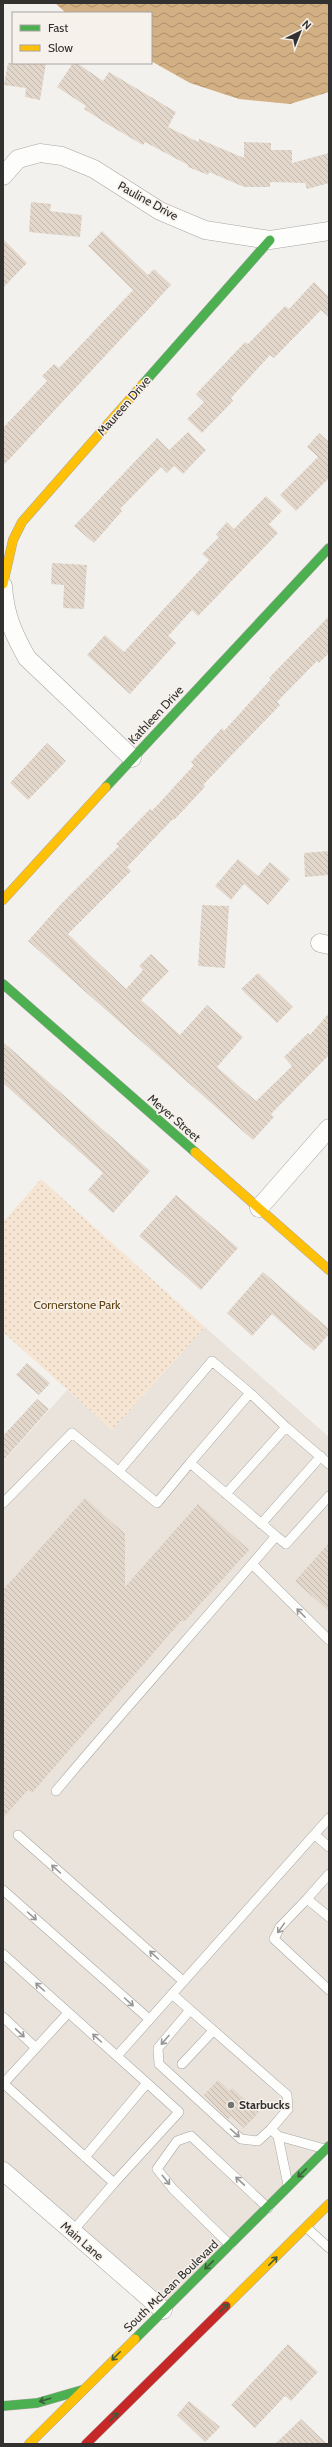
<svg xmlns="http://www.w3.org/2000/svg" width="332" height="2447" viewBox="0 0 332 2447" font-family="Cabin,sans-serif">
  <defs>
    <pattern id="park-dots" width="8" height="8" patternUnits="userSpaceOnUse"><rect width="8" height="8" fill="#f6e5d2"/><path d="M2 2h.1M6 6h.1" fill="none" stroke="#d3c5b5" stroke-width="1.8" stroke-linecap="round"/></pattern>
    <pattern id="water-waves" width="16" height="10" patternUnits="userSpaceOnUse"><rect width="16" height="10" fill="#d3af84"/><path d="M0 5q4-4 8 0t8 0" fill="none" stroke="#ac8f6c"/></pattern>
    <pattern id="building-back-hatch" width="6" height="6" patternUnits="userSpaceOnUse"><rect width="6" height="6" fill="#e2d7ca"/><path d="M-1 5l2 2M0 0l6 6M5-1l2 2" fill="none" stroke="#c2b9ae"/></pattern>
  </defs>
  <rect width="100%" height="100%" fill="#f3f1ee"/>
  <path fill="#e9e3db" d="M205,1327L329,1437V2141L163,2304L3,2164V1462L67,1390L112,1430Z"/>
  <path fill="url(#park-dots)" d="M41,1179L205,1327L112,1430L3,1332V1222Z"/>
  <path fill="url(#water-waves)" d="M55,3H329V92L290,104L239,99L190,83L151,61V13H66Z"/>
  <path fill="url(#building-back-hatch)" d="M8,63H46L40,100L25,97L26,88L4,85Z
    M73,63H77L103,81L109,72L176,112L168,127L198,142L199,139L244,158V142L271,143V150H292V163L329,153V183L307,189L305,183L270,182V187H244L209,172L208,175L188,167V165L145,142L143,145L107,124L84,109L86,106L57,87Z
    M31,202L51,204L50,211L82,215L80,237L29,232Z
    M102,231L148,275L154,269L171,285L3,466V428L47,381L42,376L54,364L59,368L133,290L88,246Z
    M3,239L27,263L3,288Z
    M314,282L329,297V317L321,310L274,358L270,355L231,398L233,401L202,433L187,419L204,402L196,394L245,342L248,344L285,306L289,309Z
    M188,432L206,450L183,474L174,466L167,473L161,467L120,509L122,511L94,543L74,526L157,438L169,450Z
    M319,433L329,442V478L296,511L280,495L318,457L307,447Z
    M266,496L282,511L269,524L278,533L198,616L192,610L168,636L176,643L130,694L87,655L105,635L124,652L209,560L202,554L219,537L216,534L227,522L234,529Z
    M52,563L87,565L84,609L63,608L64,585L51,584Z
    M329,616V653L319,663L317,661L277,702L280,705L203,785L205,787L174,820L173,819L127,867L131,871L68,934L126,989L143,970L139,966L151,954L169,971L141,1000L180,1035L207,1005L243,1037L217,1067L256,1101L292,1066L284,1057L308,1033L310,1035L329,1013V1055L271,1114L274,1117L253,1140L28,941L61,904L119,846L116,844L150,809L152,811L194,765L191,762L222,728L224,731L271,679L269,678Z
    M47,743L66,761L28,800L10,783Z
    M329,851V875L305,877L304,853Z
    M238,859L258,876L270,862L290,879L268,905L244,884L231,900L215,886Z
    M202,905L229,906L225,968L198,966Z
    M258,973L293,1007L277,1023L241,989Z
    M3,1042L150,1171L113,1213L88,1190L103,1173L3,1083Z
    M176,1195L238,1248L201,1290L139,1236Z
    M263,1272L329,1329V1334L314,1351L272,1314L252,1336L227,1313Z
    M27,1363L50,1383L39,1395L16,1375Z
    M37,1399L49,1409L3,1461V1436Z
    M85,1498L125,1534V1587L198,1504L249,1550L184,1622L182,1620L32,1793L28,1790L3,1818V1590Z
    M329,1543V1611L295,1581Z
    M218,2080L230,2091L232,2088L259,2112L244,2128L231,2116L228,2119L204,2095Z
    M288,2344L318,2372L291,2401L285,2396L255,2428L231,2405Z
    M189,2401L220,2427L205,2442L177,2415Z
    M301,2419L327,2444H275Z"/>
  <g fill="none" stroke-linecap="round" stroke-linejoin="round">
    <defs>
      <path id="lane" d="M286,1427L329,1464
        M119,1471L212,1361L250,1393L190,1463
        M226,1494L286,1427L250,1393
        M3,1503L72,1433L157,1503L190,1463L276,1536C203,1622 128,1705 56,1791
        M261,1524L321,1456
        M276,1536L286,1544L329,1496
        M252,1564L329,1640
        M18,1835L183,1981
        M315,1835L329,1847
        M329,1874L307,1899L329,1917
        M3,1890L149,2019
        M307,1899L280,1927L274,1939L329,1990
        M3,1954L147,2083
        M172,1994L287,2095L288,2109L271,2129L258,2141L241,2139L159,2064L158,2048L190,2010
        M3,2017L36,2048
        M117,2056L329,1818
        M182,2064L213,2031
        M3,2083L114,2183L72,2232
        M3,2084L68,2013
        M271,2129L278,2136L325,2149
        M278,2136L288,2185
        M85,2157L147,2083L179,2112L114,2183
        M307,2228L329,2248
        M230,2245L173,2189L157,2169L177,2141L191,2136L268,2208"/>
      <path id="street" d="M3,176L18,159L40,153L62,156L94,169L160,211L205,230L270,240L329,231
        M3,586C5,615 13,633 27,658L132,758
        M320,943L329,945
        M259,1208L329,1128
        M3,2171L163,2310"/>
      <path id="fast" d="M143,384L270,240
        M106,787L329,548
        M3,984L195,1152
        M135,2339L329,2146
        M3,2406L37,2403L82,2390"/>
      <path id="slow" d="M3,584L13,540L22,522L143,384
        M3,900L106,787
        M195,1152L329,1270
        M226,2306L329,2204
        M29,2444L135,2339"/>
      <path id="jam" d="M86,2444L226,2306"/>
    </defs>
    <use href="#lane" stroke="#a8a6a4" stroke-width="10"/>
    <use href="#street" stroke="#a8a6a4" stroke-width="19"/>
    <use href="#fast" stroke="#a8a6a4" stroke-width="10"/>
    <use href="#slow" stroke="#a8a6a4" stroke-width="10"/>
    <use href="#jam" stroke="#a8a6a4" stroke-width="10"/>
    <use href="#lane" stroke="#fdfdfc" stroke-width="9"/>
    <use href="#street" stroke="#fdfdfc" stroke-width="18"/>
    <use href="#fast" stroke="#4caf50" stroke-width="9"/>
    <use href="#slow" stroke="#ffc107" stroke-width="9"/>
    <use href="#jam" stroke="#c62828" stroke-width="9"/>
  </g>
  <defs><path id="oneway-shaft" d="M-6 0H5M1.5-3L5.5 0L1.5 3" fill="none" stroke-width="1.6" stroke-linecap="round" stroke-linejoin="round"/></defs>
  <g stroke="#989796">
    <use href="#oneway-shaft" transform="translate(301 1613) rotate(-135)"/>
    <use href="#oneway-shaft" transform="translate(56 1869) rotate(-138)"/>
    <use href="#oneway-shaft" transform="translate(32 1916) rotate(42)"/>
    <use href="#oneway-shaft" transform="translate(281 1928) rotate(125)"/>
    <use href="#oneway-shaft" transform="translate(154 1955) rotate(-138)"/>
    <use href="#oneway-shaft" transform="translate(40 1987) rotate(-138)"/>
    <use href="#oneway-shaft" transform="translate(129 2002) rotate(42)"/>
    <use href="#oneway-shaft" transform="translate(20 2033) rotate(43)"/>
    <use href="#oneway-shaft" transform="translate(97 2038) rotate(-138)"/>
    <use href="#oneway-shaft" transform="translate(165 2040) rotate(131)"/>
    <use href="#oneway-shaft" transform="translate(235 2133) rotate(42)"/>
    <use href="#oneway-shaft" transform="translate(166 2180) rotate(51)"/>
    <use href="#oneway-shaft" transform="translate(240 2181) rotate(-137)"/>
  </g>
  <g stroke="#3c5d3b">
    <use href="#oneway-shaft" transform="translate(302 2173) rotate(135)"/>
    <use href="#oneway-shaft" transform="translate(273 2261) rotate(-45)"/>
    <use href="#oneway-shaft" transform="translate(209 2265) rotate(136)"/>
    <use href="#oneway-shaft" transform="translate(224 2308) rotate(-44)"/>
    <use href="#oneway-shaft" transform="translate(116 2356) rotate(135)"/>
    <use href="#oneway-shaft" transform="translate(45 2400) rotate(164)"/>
    <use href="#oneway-shaft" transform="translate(114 2417) rotate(-45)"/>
  </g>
  <circle fill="#767472" stroke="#f6f1eb" stroke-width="1.5" cx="231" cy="2105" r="4"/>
  <g text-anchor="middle" stroke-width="3" stroke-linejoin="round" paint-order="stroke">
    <g font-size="12" fill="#33312f" stroke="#f6f1eb">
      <text transform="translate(148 201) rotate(29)" y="4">Pauline Drive</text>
      <text transform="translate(124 406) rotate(-49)" y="4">Maureen Drive</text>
      <text transform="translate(156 715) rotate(-47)" y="4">Kathleen Drive</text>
      <text transform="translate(174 1118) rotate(41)" y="4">Meyer Street</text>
      <text transform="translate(82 2241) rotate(41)" y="4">Main Lane</text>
      <text transform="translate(171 2286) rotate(-44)" y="4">South McLean Boulevard</text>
    </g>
    <g font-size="12" fill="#614010" stroke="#f6f1eb">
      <text x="77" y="1309">Cornerstone Park</text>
    </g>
    <g font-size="12" font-weight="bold" fill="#33312f" stroke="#f6f1eb" text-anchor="start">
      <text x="239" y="2109">Starbucks</text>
    </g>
  </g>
  <rect width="332" height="2447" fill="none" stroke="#33312f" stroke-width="8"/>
  <rect x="12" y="12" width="140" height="52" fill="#f6f1eb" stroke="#a8a4a0"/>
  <rect x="20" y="25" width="20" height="6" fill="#4caf50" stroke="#a8a4a0"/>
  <text x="48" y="32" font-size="12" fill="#33312f">Fast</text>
  <rect x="20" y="45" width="20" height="6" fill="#ffc107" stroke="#a8a4a0"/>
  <text x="48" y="52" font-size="12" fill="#33312f">Slow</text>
  <g transform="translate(300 32) rotate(43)" stroke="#f6f1eb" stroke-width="3" paint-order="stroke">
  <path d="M0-3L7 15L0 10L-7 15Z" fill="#33312f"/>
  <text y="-6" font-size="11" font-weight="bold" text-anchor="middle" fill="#33312f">N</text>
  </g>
</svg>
